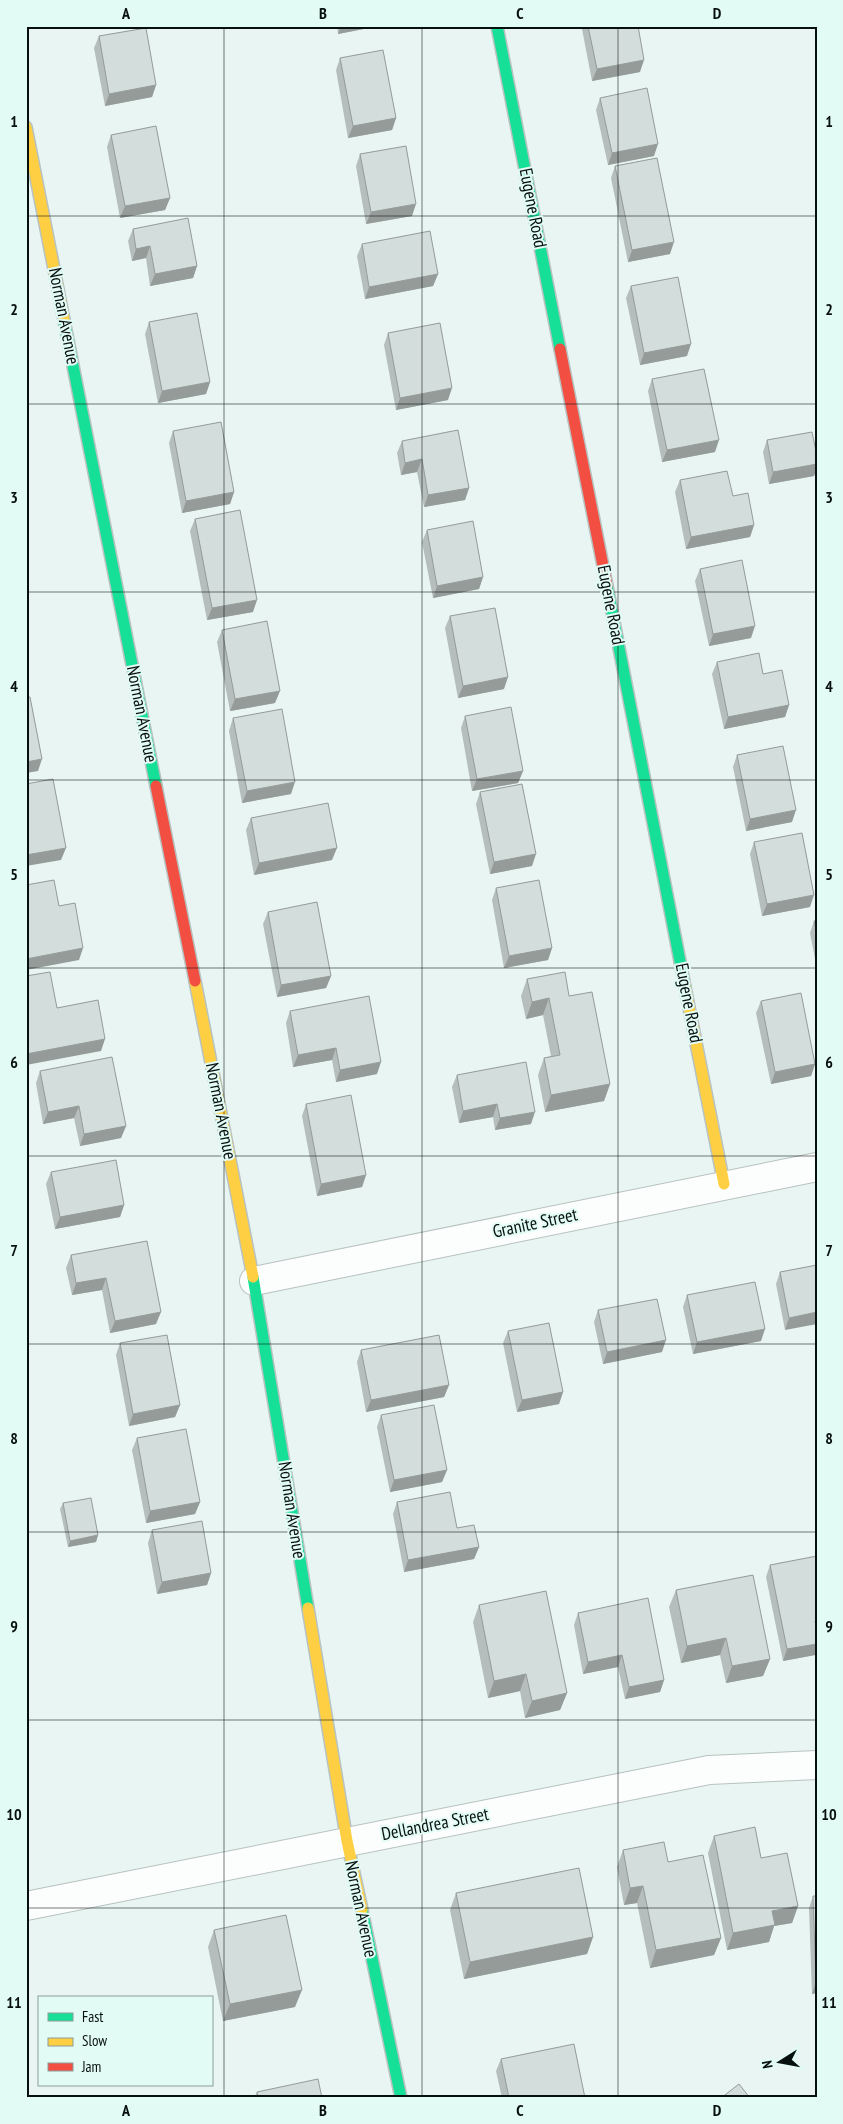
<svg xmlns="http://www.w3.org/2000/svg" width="843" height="2124" viewBox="0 0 843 2124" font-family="'PT Sans Narrow',sans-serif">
  <rect width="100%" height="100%" fill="#e8f5f2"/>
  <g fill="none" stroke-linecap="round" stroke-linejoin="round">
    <defs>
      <path id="street" d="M254,1281L817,1167
        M26,1906L709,1770L817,1765"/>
      <path id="fast" d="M497,26L560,349
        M64,320L156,786
        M607,586L685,987
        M253,1277L308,1608
        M362,1910L401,2098"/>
      <path id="slow" d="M26,127L64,320
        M195,981L253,1277
        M685,987L724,1184
        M308,1608L347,1841L362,1910"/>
      <path id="jam" d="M560,349L607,586
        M156,786L195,981"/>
    </defs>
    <use href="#street" stroke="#b8c2c0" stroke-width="30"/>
    <use href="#fast" stroke="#b8c2c0" stroke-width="14"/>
    <use href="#slow" stroke="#b8c2c0" stroke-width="14"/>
    <use href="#jam" stroke="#b8c2c0" stroke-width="14"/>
    <use href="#street" stroke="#fcfefd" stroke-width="28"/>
    <use href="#fast" stroke="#16e098" stroke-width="11"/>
    <use href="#slow" stroke="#ffcf43" stroke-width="11"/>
    <use href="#jam" stroke="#f24e42" stroke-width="11"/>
  </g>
  <path fill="#b5bebc" d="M337,26H379L338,34Z
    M583,26H638L640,72L592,81L582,29Z
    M99,36L156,85L152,97L105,106L94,48Z
    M340,58L396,118L392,130L348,138L336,70Z
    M600,98L654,156L608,165L596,110Z
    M111,135L170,198L165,210L120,218L107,147Z
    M360,154L412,216L366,224L356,166Z
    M615,166L670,254L628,262L611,178Z
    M133,229L197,266L193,278L150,286L146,258L132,261L128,241Z
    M362,244L438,274L433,286L365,299L357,256Z
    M631,286L687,356L640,365L626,298Z
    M149,322L210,382L206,394L158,403L145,334Z
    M388,333L448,400L396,410L384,345Z
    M652,379L715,452L662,462L648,391Z
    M173,431L234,492L230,504L182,513L169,443Z
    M767,440L817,464V468L814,476L769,484L763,452Z
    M402,441L469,488L465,500L424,507L417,472L401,475L397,453Z
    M680,480L733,496L754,525L750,537L686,549L675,492Z
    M195,519L253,612L207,620L190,531Z
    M427,530L483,577L479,589L433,598L422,542Z
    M700,569L751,638L709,646L695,581Z
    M450,616L504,689L458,698L445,628Z
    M222,630L275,703L230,711L217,642Z
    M717,662L763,674L789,705L785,717L724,729L712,674Z
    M465,716L523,771L518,783L472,791L461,728Z
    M233,718L291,794L242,803L229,731Z
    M737,755L792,822L746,831L733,767Z
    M480,792L532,866L490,874L476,804Z
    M251,818L332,860L254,875L246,830Z
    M754,842L810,907L762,916L750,854Z
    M496,888L552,948L548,960L504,968L492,900Z
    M268,912L331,976L326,988L277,997L263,924Z
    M817,920V969L810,933L814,921Z
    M527,979L569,996L610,1084L604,1101L545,1112L538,1075L544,1058L551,1056L543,1015L526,1019L521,996Z
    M761,1001L815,1064L811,1076L771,1084L756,1013Z
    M290,1011L377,1074L336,1082L332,1060L293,1067L286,1023Z
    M40,1071L126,1126L121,1138L80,1146L74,1118L43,1124L36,1083Z
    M457,1075L531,1124L495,1130L493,1117L459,1123L452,1087Z
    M306,1104L366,1175L362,1187L317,1196L302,1116Z
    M51,1172L124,1205L120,1217L55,1229L46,1184Z
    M147,1241L156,1324L110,1333L102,1290L72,1295L66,1268L71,1255Z
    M817,1265L785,1330L776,1284L780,1272Z
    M687,1295L761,1341L693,1354L683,1307Z
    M598,1310L662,1352L603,1364L594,1322Z
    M508,1331L563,1392L559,1404L517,1412L503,1343Z
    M120,1343L180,1405L175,1417L129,1426L116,1355Z
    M361,1350L449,1385L444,1397L366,1412L357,1362Z
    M381,1415L447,1470L442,1482L390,1492L377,1427Z
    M137,1438L200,1502L195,1514L146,1523L132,1450Z
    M397,1502L457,1528L479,1547L474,1559L404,1572L393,1514Z
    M63,1503L98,1535L96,1542L68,1547L60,1509Z
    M152,1530L211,1573L207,1585L157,1594L148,1543Z
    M817,1556V1650L815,1655L783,1661L766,1577L770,1565Z
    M676,1590L770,1659L763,1676L726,1683L720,1655L681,1663L669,1607Z
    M479,1605L567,1693L560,1710L525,1718L520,1691L488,1698L473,1622Z
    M578,1613L664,1680L660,1692L625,1699L618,1667L583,1674L574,1625Z
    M714,1836L761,1858L798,1906L792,1923L774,1926L769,1942L727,1950L708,1853Z
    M623,1850L668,1862L721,1938L714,1955L650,1968L637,1903L624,1905L617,1867Z
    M456,1893L593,1937L587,1954L464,1979L450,1910Z
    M813,1896L817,1993L812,1994L809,1908Z
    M214,1930L295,2007L223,2021L208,1947Z
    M501,2059L585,2098H502L496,2071Z
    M257,2092L322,2098H254Z"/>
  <path fill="#949b99" d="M341,26H379L338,34Z
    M644,60L640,72L592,81L597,69Z
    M156,85L152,97L105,106L109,94Z
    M396,118L392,130L348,138L353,126Z
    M658,144L654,156L608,165L612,153Z
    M170,198L165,210L120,218L125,206Z
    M416,204L412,216L366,224L371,212Z
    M674,242L670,254L628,262L632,250Z
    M150,246L146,258L132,261L136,249Z
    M197,266L193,278L150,286L155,274Z
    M438,274L433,286L365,299L369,287Z
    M691,344L687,356L640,365L644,353Z
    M210,382L206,394L158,403L162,391Z
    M452,388L448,400L396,410L400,398Z
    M719,440L715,452L662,462L667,450Z
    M422,459L417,472L401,475L405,463Z
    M817,464V468L814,476L769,484L773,472Z
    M469,488L465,500L424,507L428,495Z
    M234,492L230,504L182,513L186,501Z
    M754,525L750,537L686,549L691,537Z
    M483,577L479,589L433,598L437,586Z
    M257,600L253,612L207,620L212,608Z
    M755,626L751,638L709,646L713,634Z
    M508,677L504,689L458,698L463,686Z
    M280,691L275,703L230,711L235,699Z
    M789,705L785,717L724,729L728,717Z
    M42,759L38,771L26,773V762Z
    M523,771L518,783L472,791L477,779Z
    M295,782L291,794L242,803L247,791Z
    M796,810L792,822L746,831L750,819Z
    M66,848L61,860L26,866V855Z
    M337,848L332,860L254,875L259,863Z
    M536,854L532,866L490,874L494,862Z
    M814,895L810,907L762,916L767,904Z
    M83,948L79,960L26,970V959Z
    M552,948L548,960L504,968L509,956Z
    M331,976L326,988L277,997L281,985Z
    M549,998L543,1015L526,1019L532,1002Z
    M105,1039L101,1051L26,1065V1054Z
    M336,1048L332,1060L293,1067L298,1055Z
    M381,1062L377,1074L336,1082L340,1070Z
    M815,1064L811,1076L771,1084L775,1072Z
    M610,1084L604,1101L545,1112L551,1095Z
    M497,1104L493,1117L459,1123L463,1111Z
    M79,1106L74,1118L43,1124L48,1112Z
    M535,1112L531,1124L495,1130L500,1118Z
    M126,1126L121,1138L80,1146L84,1134Z
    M366,1175L362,1187L317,1196L321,1184Z
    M124,1205L120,1217L55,1229L60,1217Z
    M106,1278L102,1290L72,1295L76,1283Z
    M161,1312L156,1324L110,1333L115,1321Z
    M817,1312V1324L785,1330L789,1318Z
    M765,1329L761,1341L693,1354L697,1342Z
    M666,1340L662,1352L603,1364L607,1352Z
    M449,1385L444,1397L366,1412L371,1400Z
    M563,1392L559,1404L517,1412L522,1400Z
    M180,1405L175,1417L129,1426L133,1414Z
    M447,1470L442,1482L390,1492L394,1480Z
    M200,1502L195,1514L146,1523L150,1511Z
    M98,1535L96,1542L68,1547L70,1541Z
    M479,1547L474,1559L404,1572L408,1560Z
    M211,1573L207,1585L157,1594L162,1582Z
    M726,1638L720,1655L681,1663L687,1646Z
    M817,1644V1650L815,1655L783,1661L787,1649Z
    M622,1655L618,1667L583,1674L588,1662Z
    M770,1659L763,1676L726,1683L732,1666Z
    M526,1674L520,1691L488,1698L494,1681Z
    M664,1680L660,1692L625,1699L629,1687Z
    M567,1693L560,1710L525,1718L532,1701Z
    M643,1886L637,1903L624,1905L630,1888Z
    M798,1906L792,1923L774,1926L769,1942L727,1950L733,1933L772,1911Z
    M593,1937L587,1954L464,1979L470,1962Z
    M721,1938L714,1955L650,1968L656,1950Z
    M816,1982H817V1993L812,1994Z
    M302,1990L295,2007L223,2021L230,2004Z"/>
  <path fill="#d3dddb" stroke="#949b99" d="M588,26H638L644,60L597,69Z
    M146,28L156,85L109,94L99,36Z
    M383,50L396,118L353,126L340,58Z
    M647,88L658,144L612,153L600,98Z
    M156,126L170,198L125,206L111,135Z
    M406,146L416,204L371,212L360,154Z
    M657,158L674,242L632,250L615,166Z
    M188,218L197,266L155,274L150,246L136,249L133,229Z
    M430,231L438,274L369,287L362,244Z
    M678,277L691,344L644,353L631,286Z
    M197,313L210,382L162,391L149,322Z
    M440,323L452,388L400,398L388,333Z
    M704,369L719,440L667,450L652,379Z
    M221,422L234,492L186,501L173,431Z
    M458,430L469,488L428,495L422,459L405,463L402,441Z
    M812,432L817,456V464L773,472L767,440Z
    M727,471L733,496L748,493L754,525L691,537L680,480Z
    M240,510L257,600L212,608L195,519Z
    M473,521L483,577L437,586L427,530Z
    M742,560L755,626L713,634L700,569Z
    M495,608L508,677L463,686L450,616Z
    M267,621L280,691L235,699L222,630Z
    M759,653L763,674L782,670L789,705L728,717L717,662Z
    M26,697H30L42,759L26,762Z
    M511,707L523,771L477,779L465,716Z
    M282,709L295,782L247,791L233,718Z
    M783,746L796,810L750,819L737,755Z
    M53,779L66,848L26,855V784Z
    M522,784L536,854L494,862L480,792Z
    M328,803L337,848L259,863L251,818Z
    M802,833L814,895L767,904L754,842Z
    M54,880L59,906L75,903L83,948L26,959V885Z
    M539,880L552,948L509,956L496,888Z
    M317,902L331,976L281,985L268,912Z
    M817,920V934L814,921Z
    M50,972L57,1008L98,1000L105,1039L26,1054V976Z
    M565,972L569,996L592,992L610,1084L551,1095L544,1058L560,1055L549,998L532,1002L527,979Z
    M801,993L815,1064L775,1072L761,1001Z
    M369,996L381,1062L340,1070L336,1048L298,1055L290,1011Z
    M112,1057L126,1126L84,1134L79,1106L48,1112L40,1071Z
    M526,1062L535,1112L500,1118L497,1104L463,1111L457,1075Z
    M351,1095L366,1175L321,1184L306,1104Z
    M116,1160L124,1205L60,1217L51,1172Z
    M147,1241L161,1312L115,1321L106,1278L76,1283L71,1255Z
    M817,1265V1312L789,1318L780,1272Z
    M755,1282L765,1329L697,1342L687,1295Z
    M657,1299L666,1340L607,1352L598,1310Z
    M549,1323L563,1392L522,1400L508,1331Z
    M167,1335L180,1405L133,1414L120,1343Z
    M439,1335L449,1385L371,1400L361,1350Z
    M434,1405L447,1470L394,1480L381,1415Z
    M186,1429L200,1502L150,1511L137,1438Z
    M450,1492L457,1528L474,1525L479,1547L408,1560L397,1502Z
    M91,1498L98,1535L70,1541L63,1503Z
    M202,1521L211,1573L162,1582L152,1530Z
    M817,1556V1621H815L817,1631V1644L787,1649L770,1565Z
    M753,1575L770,1659L732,1666L726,1638L687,1646L676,1590Z
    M546,1591L567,1693L532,1701L526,1674L494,1681L479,1605Z
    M648,1598L664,1680L629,1687L622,1655L588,1662L578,1613Z
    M755,1827L761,1858L787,1853L798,1906L772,1911L775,1925L733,1933L714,1836Z
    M664,1842L668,1862L703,1855L721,1938L656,1950L643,1886L630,1888L623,1850Z
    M579,1868L593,1937L470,1962L456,1893Z
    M813,1896H817V1982H816Z
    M286,1915L302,1990L230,2004L214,1930Z
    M574,2044L585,2098H509L501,2059Z
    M318,2079L322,2098H258L257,2092Z
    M739,2084L750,2098H721Z"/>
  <path fill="none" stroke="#08100f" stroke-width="1" stroke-opacity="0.55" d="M224,26V2098M422,26V2098M618,26V2098M26,216H817M26,404H817M26,592H817M26,780H817M26,968H817M26,1156H817M26,1344H817M26,1532H817M26,1720H817M26,1908H817"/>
  <g text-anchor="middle" stroke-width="4" stroke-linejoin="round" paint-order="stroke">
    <g font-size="18" fill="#08100f" stroke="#e2fbf5">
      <text transform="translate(533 208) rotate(79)" y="6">Eugene Road</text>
      <text transform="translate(64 316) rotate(79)" y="6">Norman Avenue</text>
      <text transform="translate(611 605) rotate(79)" y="6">Eugene Road</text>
      <text transform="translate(142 714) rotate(79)" y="6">Norman Avenue</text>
      <text transform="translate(689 1003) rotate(79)" y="6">Eugene Road</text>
      <text transform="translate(221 1111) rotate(79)" y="6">Norman Avenue</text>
      <text transform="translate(535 1223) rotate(-12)" y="6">Granite Street</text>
      <text transform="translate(292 1510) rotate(81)" y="6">Norman Avenue</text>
      <text transform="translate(435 1824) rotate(-11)" y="6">Dellandrea Street</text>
      <text transform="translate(361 1909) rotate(78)" y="6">Norman Avenue</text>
    </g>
  </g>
  <rect width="843" height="2124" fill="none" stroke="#e2fbf5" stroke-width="55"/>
  <rect x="38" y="1996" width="175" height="90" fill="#e2fbf5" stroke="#8b9d99"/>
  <rect x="48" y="2013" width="25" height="8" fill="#16e098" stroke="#8b9d99"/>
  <text x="82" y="2022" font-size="15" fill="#08100f">Fast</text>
  <rect x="48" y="2038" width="25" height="8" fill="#ffcf43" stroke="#8b9d99"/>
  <text x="82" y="2046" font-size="15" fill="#08100f">Slow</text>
  <rect x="48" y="2063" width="25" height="8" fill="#f24e42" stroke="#8b9d99"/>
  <text x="82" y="2072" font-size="15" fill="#08100f">Jam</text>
  <g transform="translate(780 2062) rotate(259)" stroke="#e2fbf5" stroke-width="4" paint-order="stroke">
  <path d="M0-4L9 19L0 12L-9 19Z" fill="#08100f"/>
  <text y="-8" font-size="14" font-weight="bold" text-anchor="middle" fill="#08100f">N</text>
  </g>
  <rect x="28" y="28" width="788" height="2068" fill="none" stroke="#08100f" stroke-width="2"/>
  <g font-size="16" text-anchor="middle" font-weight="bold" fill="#08100f">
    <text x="126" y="19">A</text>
    <text x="323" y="19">B</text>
    <text x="520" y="19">C</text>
    <text x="717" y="19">D</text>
    <text x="14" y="127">1</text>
    <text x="829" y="127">1</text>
    <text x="14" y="315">2</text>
    <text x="829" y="315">2</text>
    <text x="14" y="503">3</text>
    <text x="829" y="503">3</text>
    <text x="14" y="692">4</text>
    <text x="829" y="692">4</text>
    <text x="14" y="880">5</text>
    <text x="829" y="880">5</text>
    <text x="14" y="1068">6</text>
    <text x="829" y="1068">6</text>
    <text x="14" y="1256">7</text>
    <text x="829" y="1256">7</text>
    <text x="14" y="1444">8</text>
    <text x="829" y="1444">8</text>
    <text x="14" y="1632">9</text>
    <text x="829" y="1632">9</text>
    <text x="14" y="1820">10</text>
    <text x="829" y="1820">10</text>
    <text x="14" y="2008">11</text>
    <text x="829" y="2008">11</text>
    <text x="126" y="2116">A</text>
    <text x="323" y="2116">B</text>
    <text x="520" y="2116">C</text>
    <text x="717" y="2116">D</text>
  </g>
</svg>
